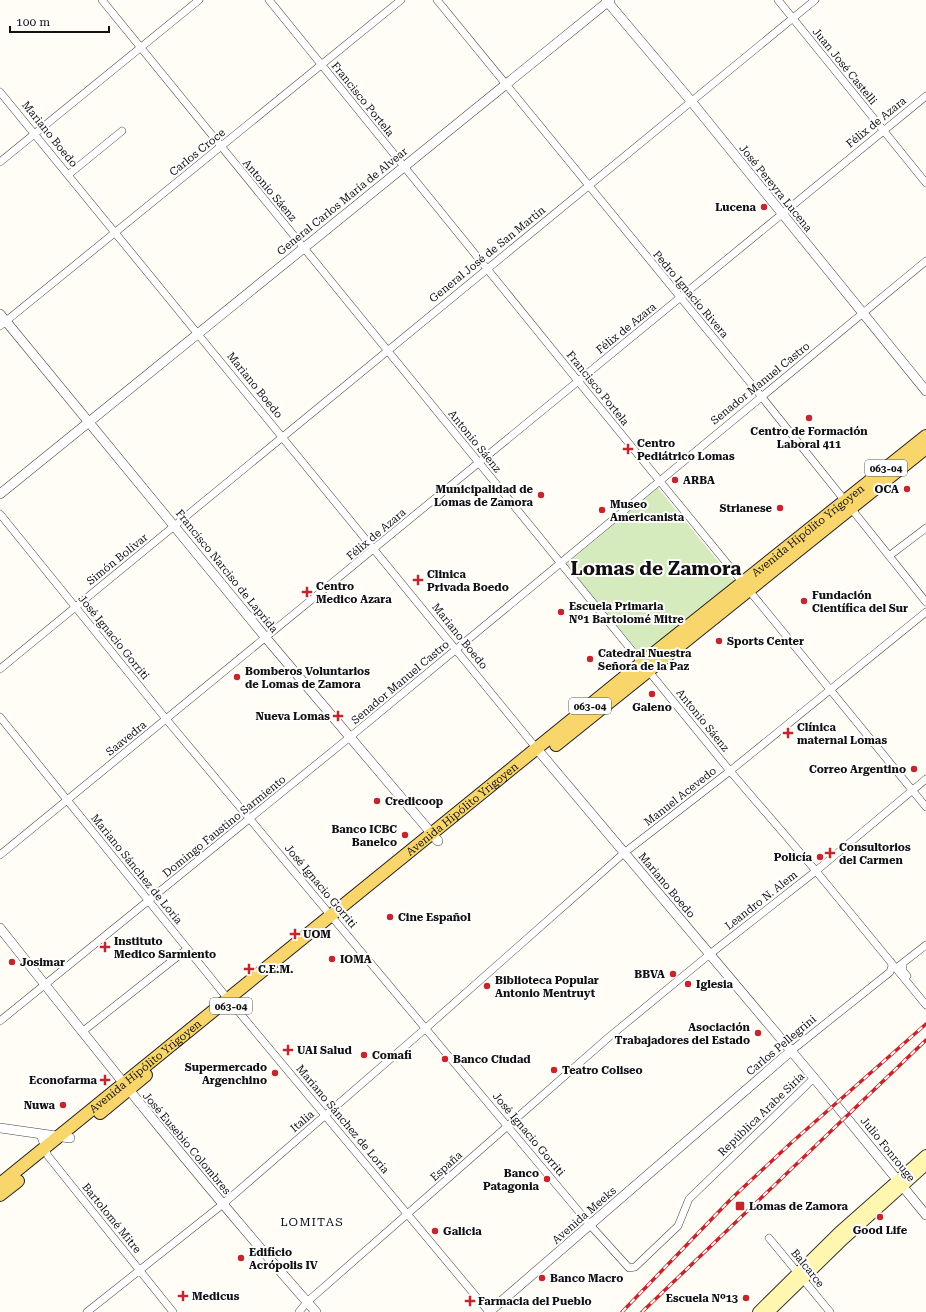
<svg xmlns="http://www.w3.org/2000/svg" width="926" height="1312" viewBox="0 0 926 1312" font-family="'Roboto Serif',serif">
  <rect width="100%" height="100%" fill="#fffdf5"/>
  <path fill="#d5ebbd" d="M658,488L735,582L643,657L566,564Z"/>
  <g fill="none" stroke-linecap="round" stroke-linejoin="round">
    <defs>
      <path id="minor" d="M102,0L730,771L816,871L926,1005
        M269,0L578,381L926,807
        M437,0L753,386L926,602
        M778,0L926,183
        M0,92L537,749
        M0,162L199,0
        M68,175L122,131
        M0,326L401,0
        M0,514L166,719L591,1226L629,1268L635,1267L678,1226L689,1199L814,1078
        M889,556L926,528
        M0,669L815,0
        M0,717L228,999L489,1312
        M0,855L926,96
        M903,963V971L907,976
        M899,966L926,945
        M0,1021L350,737L926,261
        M82,1032L187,949
        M791,1051L890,972L892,966L891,962
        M40,1134L48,1156L173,1312
        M769,1238L830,1312
        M87,1312L223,1204L426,1028L624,853L730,771L926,612
        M299,1312L307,1302L609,1037L710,954L816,871L926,779"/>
      <path id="tertiary" d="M606,0L691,101L926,391
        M0,314L266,638L438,841
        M0,494L610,0
        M537,749L814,1078L926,1215
        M0,928C103,1058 206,1188 316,1312
        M0,1128L70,1138
        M489,1312L791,1051"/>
      <path id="secondary" d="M758,1312L839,1232L926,1155
        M769,1312L844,1239L926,1165"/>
      <g id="primary">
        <path d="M556,745L926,448"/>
        <path d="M100,1113L146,1075"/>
        <path id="s1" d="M0,1184L643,662L926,436"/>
        <path d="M0,1195L18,1181"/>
      </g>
    </defs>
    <use href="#minor" stroke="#444" stroke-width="8"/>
    <use href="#tertiary" stroke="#444" stroke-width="10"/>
    <use href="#secondary" stroke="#333" stroke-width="12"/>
    <use href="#primary" stroke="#222" stroke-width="14"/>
    <use href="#minor" stroke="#fff" stroke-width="7"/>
    <use href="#tertiary" stroke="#fff" stroke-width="9"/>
    <use href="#secondary" stroke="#fff6b0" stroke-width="10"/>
    <use href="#primary" stroke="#f9d66b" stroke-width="12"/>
    <defs>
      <path id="rail" d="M622,1312L731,1199L791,1143L926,1024
        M642,1312L926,1040"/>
    </defs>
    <use href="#rail" stroke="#c4262e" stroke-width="3.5"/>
    <use href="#rail" stroke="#fff" stroke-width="2" stroke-dasharray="6" stroke-linecap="butt"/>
  </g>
  <g fill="#c4262e" stroke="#fff" stroke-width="1.5">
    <circle cx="764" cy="207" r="4"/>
    <circle cx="809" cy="418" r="4"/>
    <path d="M626 443h4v4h4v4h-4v4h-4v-4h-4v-4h4z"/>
    <circle cx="675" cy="480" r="4"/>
    <circle cx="907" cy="489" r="4"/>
    <circle cx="541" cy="495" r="4"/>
    <circle cx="780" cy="508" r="4"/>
    <circle cx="602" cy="510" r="4"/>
    <path d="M416 574h4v4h4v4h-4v4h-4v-4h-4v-4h4z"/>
    <path d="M305 586h4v4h4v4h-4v4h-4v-4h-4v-4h4z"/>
    <circle cx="804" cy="601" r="4"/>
    <circle cx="561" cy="612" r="4"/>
    <circle cx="719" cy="641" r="4"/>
    <circle cx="590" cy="659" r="4"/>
    <circle cx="237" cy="677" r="4"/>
    <circle cx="652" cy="694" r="4"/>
    <path d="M336 710h4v4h4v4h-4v4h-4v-4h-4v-4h4z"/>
    <path d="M786 727h4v4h4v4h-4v4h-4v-4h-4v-4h4z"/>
    <circle cx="914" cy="769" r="4"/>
    <circle cx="377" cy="801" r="4"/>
    <circle cx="405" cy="835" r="4"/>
    <path d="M828 847h4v4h4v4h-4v4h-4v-4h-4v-4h4z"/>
    <circle cx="820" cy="857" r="4"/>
    <circle cx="390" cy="917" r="4"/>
    <path d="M293 928h4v4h4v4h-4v4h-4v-4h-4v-4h4z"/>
    <path d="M103 941h4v4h4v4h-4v4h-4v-4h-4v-4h4z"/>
    <circle cx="332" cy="959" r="4"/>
    <circle cx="12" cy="962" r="4"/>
    <path d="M247 963h4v4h4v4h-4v4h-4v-4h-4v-4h4z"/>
    <circle cx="673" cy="974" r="4"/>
    <circle cx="688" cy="984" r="4"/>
    <circle cx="487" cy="986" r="4"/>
    <circle cx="758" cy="1033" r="4"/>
    <path d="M286 1044h4v4h4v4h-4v4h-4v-4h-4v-4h4z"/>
    <circle cx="364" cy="1055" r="4"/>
    <circle cx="445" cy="1059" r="4"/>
    <circle cx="554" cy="1070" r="4"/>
    <circle cx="275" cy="1073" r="4"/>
    <path d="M103 1074h4v4h4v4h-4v4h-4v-4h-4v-4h4z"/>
    <circle cx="63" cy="1105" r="4"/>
    <circle cx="547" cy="1179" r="4"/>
    <rect x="735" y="1201" width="10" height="10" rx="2"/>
    <circle cx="880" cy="1217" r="4"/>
    <circle cx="435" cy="1231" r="4"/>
    <circle cx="241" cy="1258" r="4"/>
    <circle cx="542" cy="1278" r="4"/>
    <path d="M181 1290h4v4h4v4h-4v4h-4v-4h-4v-4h4z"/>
    <circle cx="746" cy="1298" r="4"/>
    <path d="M468 1295h4v4h4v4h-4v4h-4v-4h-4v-4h4z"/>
  </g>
  <g text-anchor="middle" stroke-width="4" stroke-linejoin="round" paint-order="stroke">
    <g fill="#fff" stroke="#585858" stroke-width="1">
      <rect x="865" y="460" width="42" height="16" rx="3"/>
      <rect x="569" y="698" width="42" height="16" rx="3"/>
      <rect x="210" y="998" width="42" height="16" rx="3"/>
    </g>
    <g font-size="10" font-weight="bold" fill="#111">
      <text x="886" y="472">063-04</text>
      <text x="590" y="710">063-04</text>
      <text x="231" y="1010">063-04</text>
    </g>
    <g font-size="11" fill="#111" stroke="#fff">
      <text transform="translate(845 66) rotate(51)" y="4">Juan José Castelli</text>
      <text transform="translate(363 99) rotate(51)" y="4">Francisco Portela</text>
      <text transform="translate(876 122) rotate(-39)" y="4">Félix de Azara</text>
      <text transform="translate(50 134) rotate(51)" y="4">Mariano Boedo</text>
      <text transform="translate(197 152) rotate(-39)" y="4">Carlos Croce</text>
      <text transform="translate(776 188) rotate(51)" y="4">José Pereyra Lucena</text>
      <text transform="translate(270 190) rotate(50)" y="4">Antonio Sáenz</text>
      <text transform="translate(342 201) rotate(-39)" y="4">General Carlos María de Alvear</text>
      <text transform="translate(487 254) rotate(-39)" y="4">General José de San Martín</text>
      <text transform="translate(691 294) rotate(50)" y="4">Pedro Ignacio Rivera</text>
      <text transform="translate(626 328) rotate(-39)" y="4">Félix de Azara</text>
      <text transform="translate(760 383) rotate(-39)" y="4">Senador Manuel Castro</text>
      <text transform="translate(255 385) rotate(51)" y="4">Mariano Boedo</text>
      <text transform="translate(598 388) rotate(51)" y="4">Francisco Portela</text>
      <text transform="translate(475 441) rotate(51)" y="4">Antonio Sáenz</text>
      <text dy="4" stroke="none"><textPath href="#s1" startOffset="1039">Avenida Hipólito Yrigoyen</textPath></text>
      <text transform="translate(376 534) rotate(-40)" y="4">Félix de Azara</text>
      <text transform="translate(117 559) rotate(-39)" y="4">Simón Bolívar</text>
      <text transform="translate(227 571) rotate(51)" y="4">Francisco Narciso de Laprida</text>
      <text transform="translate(460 636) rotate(51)" y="4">Mariano Boedo</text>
      <text transform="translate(114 637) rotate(51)" y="4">José Ignacio Gorriti</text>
      <text transform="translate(400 682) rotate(-40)" y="4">Senador Manuel Castro</text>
      <text transform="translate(703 720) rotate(51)" y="4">Antonio Sáenz</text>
      <text transform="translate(126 738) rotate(-39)" y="4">Saavedra</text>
      <text transform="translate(680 796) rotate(-38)" y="4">Manuel Acevedo</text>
      <text dy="4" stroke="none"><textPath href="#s1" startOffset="595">Avenida Hipólito Yrigoyen</textPath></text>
      <text transform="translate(224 826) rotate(-39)" y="4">Domingo Faustino Sarmiento</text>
      <text transform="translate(137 869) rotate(51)" y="4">Mariano Sánchez de Loria</text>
      <text transform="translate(667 885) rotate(50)" y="4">Mariano Boedo</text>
      <text transform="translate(321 886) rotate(50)" y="4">José Ignacio Gorriti</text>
      <text transform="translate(761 900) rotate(-38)" y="4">Leandro N. Alem</text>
      <text transform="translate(781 1045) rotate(-40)" y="4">Carlos Pellegrini</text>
      <text dy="4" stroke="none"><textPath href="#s1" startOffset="187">Avenida Hipólito Yrigoyen</textPath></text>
      <text transform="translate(761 1114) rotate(-44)" y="4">República Arabe Siria</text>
      <text transform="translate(343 1119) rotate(50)" y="4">Mariano Sánchez de Loria</text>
      <text transform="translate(302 1121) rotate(-40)" y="4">Italia</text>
      <text transform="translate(529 1134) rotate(50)" y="4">José Ignacio Gorriti</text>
      <text transform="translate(187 1143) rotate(50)" y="4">José Eusebio Colombres</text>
      <text transform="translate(888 1149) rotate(51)" y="4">Julio Fonrouge</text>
      <text transform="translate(446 1166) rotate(-42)" y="4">España</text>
      <text transform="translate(584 1215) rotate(-41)" y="4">Avenida Meeks</text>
      <text transform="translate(112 1218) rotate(51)" y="4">Bartolomé Mitre</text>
      <text transform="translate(808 1268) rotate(51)" y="4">Balcarce</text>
    </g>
    <g font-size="11" font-weight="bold" fill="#111" stroke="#fff" text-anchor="start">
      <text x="756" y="211" text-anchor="end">Lucena</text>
      <text x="809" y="435" text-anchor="middle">Centro de Formación<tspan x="809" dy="13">Laboral 411</tspan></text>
      <text x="637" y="447">Centro<tspan x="637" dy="13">Pediátrico Lomas</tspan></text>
      <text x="683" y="484">ARBA</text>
      <text x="533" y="493" text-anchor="end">Municipalidad de<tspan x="533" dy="13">Lomas de Zamora</tspan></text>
      <text x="899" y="493" text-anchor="end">OCA</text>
      <text x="610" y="508">Museo<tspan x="610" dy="13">Americanista</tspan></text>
      <text x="772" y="512" text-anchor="end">Strianese</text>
      <text x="427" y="578">Clinica<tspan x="427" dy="13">Privada Boedo</tspan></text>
      <text x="316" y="590">Centro<tspan x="316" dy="13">Medico Azara</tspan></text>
      <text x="812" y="599">Fundación<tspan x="812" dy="13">Científica del Sur</tspan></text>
      <text x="569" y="610">Escuela Primaria<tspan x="569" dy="13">Nº1 Bartolomé Mitre</tspan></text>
      <text x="727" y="645">Sports Center</text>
      <text x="598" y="657">Catedral Nuestra<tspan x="598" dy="13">Señora de la Paz</tspan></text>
      <text x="245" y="675">Bomberos Voluntarios<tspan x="245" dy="13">de Lomas de Zamora</tspan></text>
      <text x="652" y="711" text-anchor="middle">Galeno</text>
      <text x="330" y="720" text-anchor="end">Nueva Lomas</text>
      <text x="797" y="731">Clínica<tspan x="797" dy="13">maternal Lomas</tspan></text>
      <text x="906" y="773" text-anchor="end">Correo Argentino</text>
      <text x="385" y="805">Credicoop</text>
      <text x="397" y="833" text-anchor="end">Banco ICBC<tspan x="397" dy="13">Banelco</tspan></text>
      <text x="839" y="851">Consultorios<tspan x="839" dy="13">del Carmen</tspan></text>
      <text x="812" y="861" text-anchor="end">Policía</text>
      <text x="398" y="921">Cine Español</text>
      <text x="303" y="938">UOM</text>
      <text x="114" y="945">Instituto<tspan x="114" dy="13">Medico Sarmiento</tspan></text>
      <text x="340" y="963">IOMA</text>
      <text x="20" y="966">Josimar</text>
      <text x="258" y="973">C.E.M.</text>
      <text x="665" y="978" text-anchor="end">BBVA</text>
      <text x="495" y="984">Biblioteca Popular<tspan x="495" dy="13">Antonio Mentruyt</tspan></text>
      <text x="696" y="988">Iglesia</text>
      <text x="750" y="1031" text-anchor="end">Asociación<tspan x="750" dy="13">Trabajadores del Estado</tspan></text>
      <text x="297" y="1054">UAI Salud</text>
      <text x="372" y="1059">Comafi</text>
      <text x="453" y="1063">Banco Ciudad</text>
      <text x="267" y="1071" text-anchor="end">Supermercado<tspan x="267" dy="13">Argenchino</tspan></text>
      <text x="562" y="1074">Teatro Coliseo</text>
      <text x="97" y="1084" text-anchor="end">Econofarma</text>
      <text x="55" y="1109" text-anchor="end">Nuwa</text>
      <text x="539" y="1177" text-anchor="end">Banco<tspan x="539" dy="13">Patagonia</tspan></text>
      <text x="749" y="1210">Lomas de Zamora</text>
      <text x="880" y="1234" text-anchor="middle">Good Life</text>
      <text x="443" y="1235">Galicia</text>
      <text x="249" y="1256">Edificio<tspan x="249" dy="13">Acrópolis IV</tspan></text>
      <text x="550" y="1282">Banco Macro</text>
      <text x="192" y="1300">Medicus</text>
      <text x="738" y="1302" text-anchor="end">Escuela Nº13</text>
      <text x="478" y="1305">Farmacia del Pueblo</text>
    </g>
    <g font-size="12" letter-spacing="1" fill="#111" stroke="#fff">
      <text x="312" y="1226">LOMITAS</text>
    </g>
    <g font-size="19" font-weight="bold" fill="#111" stroke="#fff">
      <text x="656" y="575">Lomas de Zamora</text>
    </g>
  </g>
  <path d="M10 26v6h99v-6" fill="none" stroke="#111111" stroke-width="2"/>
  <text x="16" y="26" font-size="12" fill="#111111" stroke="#ffffff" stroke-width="3" paint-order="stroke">100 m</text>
</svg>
